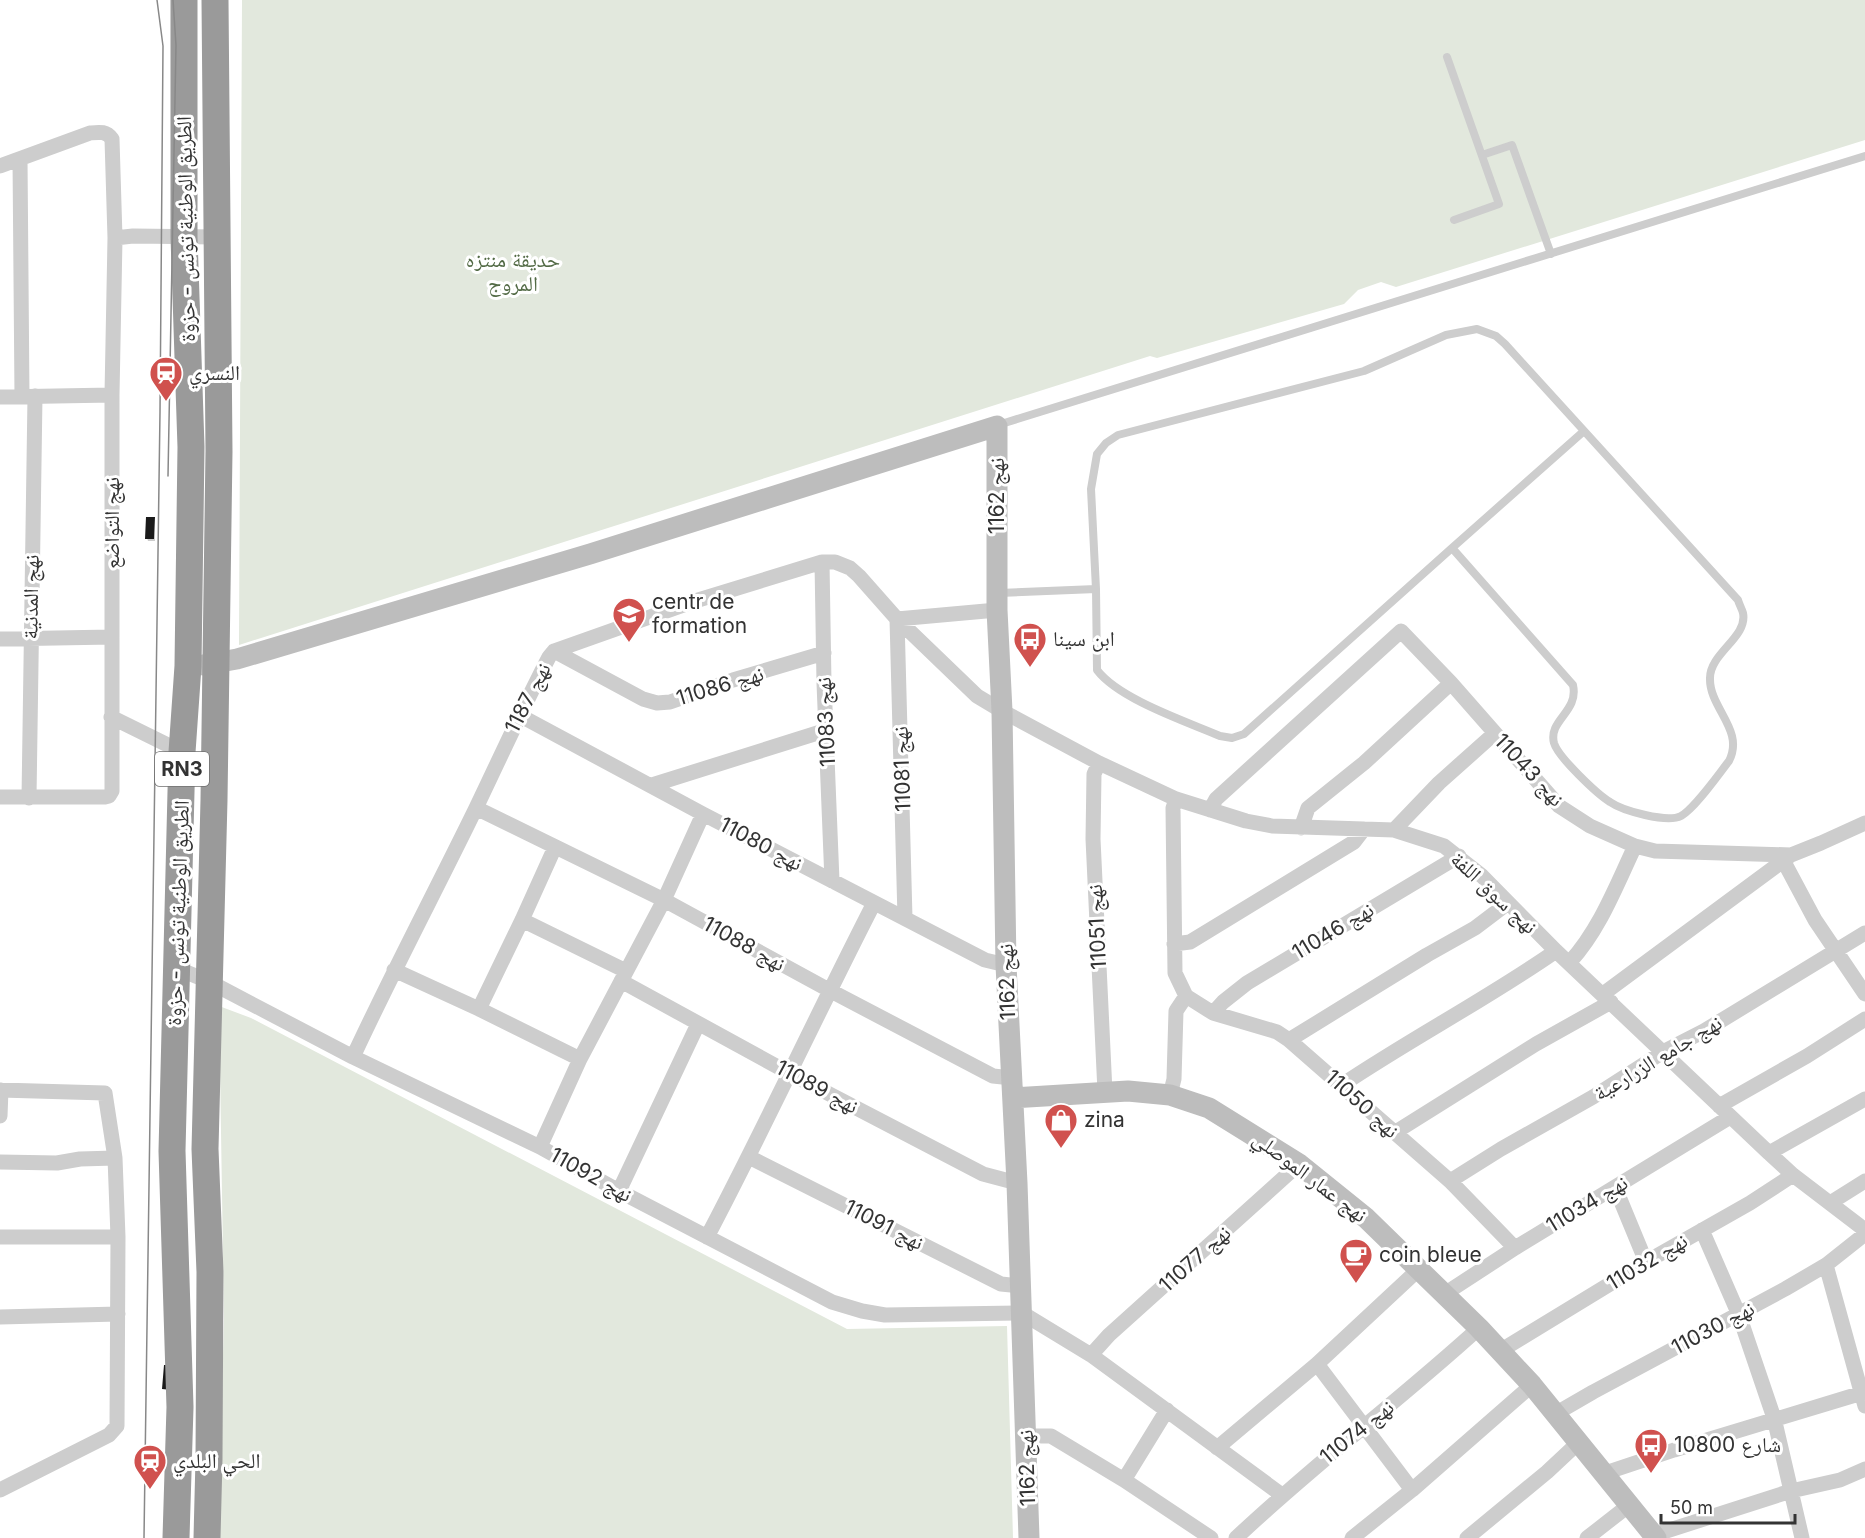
<svg xmlns="http://www.w3.org/2000/svg" width="1865" height="1538" viewBox="0 0 1865 1538" font-family="Inter,'Noto Naskh Arabic',sans-serif">
  <rect width="100%" height="100%" fill="#fff"/>
  <path fill="#e2e8dd" d="M242,0H1865V140L1396,287L1381,282L1358,290L1344,304L1157,358L1150,356L239,645Z
    M219,1006L251,1018L847,1329L1007,1326L1013,1538H218L224,1320Z"/>
  <path fill="#0003" d="M154,519L155,541H148L147,538Z"/>
  <path fill="#1a1a1a" d="M146,517H155L154,539H145Z
    M164,1365H173L172,1390L162,1389Z"/>
  <g fill="none" stroke-linecap="round" stroke-linejoin="round">
    <path stroke="#cdcdcd" stroke-width="8" d="M1447,57L1499,204L1454,220
      M1482,155L1512,145L1551,254
      M1477,329L1496,336L1505,344L1738,600C1739,604 1742,609 1743,613C1748,637 1710,653 1710,678C1709,708 1745,730 1729,761C1718,775 1695,808 1681,816C1667,823 1623,811 1610,802C1597,794 1558,757 1554,743C1548,720 1579,712 1573,685L1452,548L1244,734L1232,738L1220,736C1185,721 1119,699 1097,670L1096,589L1091,489L1097,454L1106,443L1118,435L1364,371L1446,335Z
      M998,425L1865,156
      M1452,548L1584,431
      M999,593L1096,589"/>
    <path stroke="#cdcdcd" stroke-width="15" d="M20,159L22,397
      M0,166L90,133C100,132 106,131 112,139L115,238L112,395V791L109,796L105,797H0
      M115,238L133,236L216,237
      M0,397L112,395
      M822,562L824,683L832,881
      M0,639L112,637
      M554,651L643,699L657,703L670,702L733,680L824,653
      M519,715L703,814L985,960L1006,965
      M111,717L182,752
      M1099,763L1094,774L1093,839L1105,1092
      M652,785L827,730
      M29,798L35,396
      M476,808L664,900L829,990L993,1076L1012,1078
      M1210,810L1216,799L1401,631L1451,683L1559,806L1590,826L1635,846L1655,851L1791,855L1821,843L1865,823
      M1301,828L1308,808L1364,763L1451,683
      M1394,830L1439,783L1495,733
      M1783,860L1815,920L1865,994
      M905,918L897,619L997,610
      M522,920L626,971
      M1174,944L1190,942L1354,842L1364,829
      M1570,962C1600,929 1616,886 1635,846
      M176,968L208,981L353,1057L540,1147L619,1191L832,1302L862,1311L885,1315L1022,1313L1091,1355L1282,1495
      M394,970L479,1009L580,1059
      M621,981L789,1073L983,1174L1017,1183
      M1603,994L1791,855
      M1186,996L1213,1013L1277,1032L1289,1040L1450,1181L1515,1248
      M479,1009L522,920L555,847
      M1213,1013L1223,1002L1247,983L1459,856
      M1289,1040L1427,955L1475,928L1508,903
      M353,1057C392,973 435,892 476,808C500,758 523,707 549,657L554,651L695,601L822,562H835L850,568L859,576L897,619L977,696L1002,711L1099,763L1176,799L1246,821L1272,826L1394,830L1444,846L1482,876L1556,951L1769,1153L1793,1175L1865,1230
      M1342,1085C1412,1038 1487,999 1556,951
      M0,1090L105,1093L115,1158L118,1237L117,1426L109,1435L0,1490
      M1170,1095L1174,1079L1176,1011L1186,996L1175,973L1173,808L1176,799
      M1719,1106L1807,1056L1865,1019
      M0,1116L1,1090
      M1394,1133L1536,1044L1611,1002
      M540,1147L580,1059L664,900L703,814
      M1769,1153L1865,1099
      M749,1157L1001,1284L1020,1286
      M0,1162L57,1163L80,1159L115,1158
      M1450,1181L1501,1149L1593,1097L1663,1052L1704,1031L1865,933
      M1615,1187L1646,1262
      M619,1191L698,1024
      M1830,1203L1865,1181
      M1702,1230L1739,1315L1774,1418L1802,1538
      M0,1237H118
      M707,1237C765,1127 817,1014 874,903
      M1826,1265L1865,1406
      M1446,1293L1515,1248L1730,1117
      M0,1317L118,1314
      M1500,1351L1646,1262L1750,1203L1793,1175
      M1091,1355L1109,1335L1299,1164
      M1317,1364L1412,1490
      M1555,1414L1593,1392L1785,1289L1826,1265L1865,1234
      M1025,1436H1051L1124,1480L1211,1538
      M1217,1448L1317,1364L1419,1269
      M1602,1474L1674,1450L1862,1393
      M1124,1480L1167,1410
      M1654,1535L1791,1491L1840,1480L1865,1469
      M1236,1538C1314,1464 1400,1400 1479,1328
      M1352,1538L1412,1490L1532,1385
      M1467,1538L1547,1472L1578,1443
      M1587,1538L1628,1506"/>
    <path stroke="#bdbdbd" stroke-width="21" d="M203,665L237,659L590,554L997,426V610L1002,711L1006,965L1017,1183L1029,1538
      M1013,1098L1128,1091L1170,1095L1209,1108L1299,1164L1366,1218L1479,1328L1532,1385L1656,1538"/>
    <path stroke="#9a9a9a" stroke-width="27" d="M176,1538L180,1407L172,1151L182,752L188,666L191,447L184,237V0
      M207,1538L209,1459L210,1272L205,1149L214,800L219,451L215,0"/>
    <path stroke="#888" stroke-width="1.5" d="M168,476L176,45L173,0
      M144,1538L160,412L163,46L157,0"/>
  </g>
  <defs>
    <symbol id="station-pin" viewBox="-11 -11 22 30"><path d="M0 17L-7.5 6A9.5 9.5 0 1 1 7.5 6Z" fill="#d0514e" stroke="#fff"/><path d="M-3-6H3Q5-6 5-4V2Q5 4 3 4L4.5 6H3L1.5 4h-3L-3 6H-4.5L-3 4Q-5 4-5 2V-4Q-5-6-3-6ZM-3.5-4v3h7v-3ZM-3.5 1v1.5H-2V1ZM2 1v1.5H3.5V1Z" fill="#fff"/></symbol>
    <symbol id="school-pin" viewBox="-11 -11 22 30"><path d="M0 17L-7.5 6A9.5 9.5 0 1 1 7.5 6Z" fill="#d0514e" stroke="#fff"/><path d="M0-5L7-2L0 1L-7-2ZM-4 1L0 2.5L4 1V4Q0 6-4 4Z" fill="#fff"/></symbol>
    <symbol id="bus-pin" viewBox="-11 -11 22 30"><path d="M0 17L-7.5 6A9.5 9.5 0 1 1 7.5 6Z" fill="#d0514e" stroke="#fff"/><path d="M-5-6H5V4H4V6H2V4H-2V6H-4V4H-5ZM-3.5-4V0h7V-4ZM-3.5 1.2v1.5H-2V1.2ZM2 1.2v1.5H3.5V1.2Z" fill="#fff"/></symbol>
    <symbol id="shop-pin" viewBox="-11 -11 22 30"><path d="M0 17L-7.5 6A9.5 9.5 0 1 1 7.5 6Z" fill="#d0514e" stroke="#fff"/><path d="M-5-2.5h2.3a2.7 3.5 0 0 1 5.4 0H5L5.5 6h-11ZM-1.5-2.5h3a1.5 2.3 0 0 0-3 0Z" fill="#fff"/></symbol>
    <symbol id="cafe-pin" viewBox="-11 -11 22 30"><path d="M0 17L-7.5 6A9.5 9.5 0 1 1 7.5 6Z" fill="#d0514e" stroke="#fff"/><path d="M-5.5-4.5H6V0H3Q3 3.5 0 3.5H-2.5Q-5.5 3.5-5.5 0ZM3-3.2v2h1.7v-2ZM-6 4.5H4V6H-6Z" fill="#fff"/></symbol>
  </defs>
  <g fill-rule="evenodd">
    <use href="#station-pin" x="147" y="354" width="38" height="52"/>
    <use href="#school-pin" x="610" y="595" width="38" height="52"/>
    <use href="#bus-pin" x="1011" y="620" width="38" height="52"/>
    <use href="#shop-pin" x="1042" y="1101" width="38" height="52"/>
    <use href="#cafe-pin" x="1337" y="1236" width="38" height="52"/>
    <use href="#bus-pin" x="1632" y="1426" width="38" height="52"/>
    <use href="#station-pin" x="131" y="1442" width="38" height="52"/>
  </g>
  <g text-anchor="middle" stroke-width="6" stroke-linejoin="round" paint-order="stroke">
    <rect fill="#fff" stroke="#707070" stroke-width="1.5" x="155" y="752" width="54" height="34" rx="4.5"/>
    <g font-size="20" font-weight="bold" fill="#333">
      <text x="182" y="776">RN3</text>
    </g>
    <g font-size="21" fill="#333" stroke="#fff">
      <text transform="translate(186 229) rotate(-91)" y="7">الطريق الوطنية تونس - حزوة</text>
      <text transform="translate(997 496) rotate(-90)" y="7">نهج 1162</text>
      <text transform="translate(112 523) rotate(-90)" y="7">نهج التواضع</text>
      <text transform="translate(31 597) rotate(-89)" y="7">نهج المدنية</text>
      <text transform="translate(720 686) rotate(-17)" y="7">نهج 11086</text>
      <text transform="translate(528 698) rotate(-63)" y="7">نهج 1187</text>
      <text transform="translate(826 722) rotate(-93)" y="7">نهج 11083</text>
      <text transform="translate(902 769) rotate(-92)" y="7">نهج 11081</text>
      <text transform="translate(1529 770) rotate(47)" y="7">نهج 11043</text>
      <text transform="translate(761 844) rotate(28)" y="7">نهج 11080</text>
      <text transform="translate(1494 893) rotate(43)" y="7">نهج سوق اللفة</text>
      <text transform="translate(178 913) rotate(-88)" y="7">الطريق الوطنية تونس - حزوة</text>
      <text transform="translate(1097 927) rotate(-93)" y="7">نهج 11051</text>
      <text transform="translate(1333 931) rotate(-31)" y="7">نهج 11046</text>
      <text transform="translate(744 944) rotate(29)" y="7">نهج 11088</text>
      <text transform="translate(1007 982) rotate(-92)" y="7">نهج 1162</text>
      <text transform="translate(1658 1058) rotate(-31)" y="7">نهج جامع الزرارعية</text>
      <text transform="translate(817 1087) rotate(28)" y="7">نهج 11089</text>
      <text transform="translate(1362 1104) rotate(42)" y="7">نهج 11050</text>
      <text transform="translate(591 1175) rotate(29)" y="7">نهج 11092</text>
      <text transform="translate(1310 1177) rotate(37)" y="7">نهج عمار الموصلي</text>
      <text transform="translate(1587 1204) rotate(-31)" y="7">نهج 11034</text>
      <text transform="translate(884 1225) rotate(27)" y="7">نهج 11091</text>
      <text transform="translate(1195 1259) rotate(-42)" y="7">نهج 11077</text>
      <text transform="translate(1647 1262) rotate(-31)" y="7">نهج 11032</text>
      <text transform="translate(1713 1328) rotate(-28)" y="7">نهج 11030</text>
      <text transform="translate(1357 1432) rotate(-39)" y="7">نهج 11074</text>
      <text transform="translate(1027 1468) rotate(-92)" y="7">نهج 1162</text>
    </g>
    <g font-size="21" fill="#526a45" stroke="#fff">
      <text x="513" y="267">حديقة منتزه<tspan x="513" dy="24">المروج</tspan></text>
    </g>
    <g font-size="21" fill="#333" stroke="#fff" text-anchor="start">
      <text x="189" y="380">النسري</text>
      <text x="652" y="609">centr de<tspan x="652" dy="24">formation</tspan></text>
      <text x="1053" y="646">ابن سينا</text>
      <text x="1084" y="1127">zina</text>
      <text x="1379" y="1262">coin bleue</text>
      <text x="1674" y="1452">10800 شارع</text>
      <text x="173" y="1468">الحي البلدي</text>
    </g>
  </g>
  <path d="M1661 1514v9h134v-9" fill="none" stroke="#333333" stroke-width="3"/>
  <text x="1670" y="1514" font-size="18" fill="#333333" stroke="#ffffff" stroke-width="4.5" paint-order="stroke">50 m</text>
</svg>
